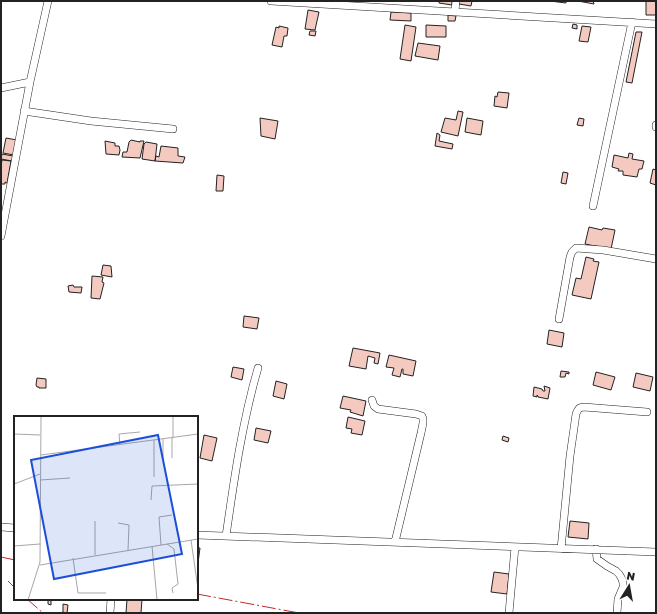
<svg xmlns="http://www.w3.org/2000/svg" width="657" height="614" viewBox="0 0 657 614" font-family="'Golos Text',sans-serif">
  <rect width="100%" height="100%" fill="#fff"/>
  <path fill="#f3c9c0" stroke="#222" d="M439,1H452V5L439,3Z
    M460,1H472L471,6L459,4Z
    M550,1H566V3Z
    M578,1H593L594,4Z
    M646,1H656V15H646Z
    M308,10L319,12L315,30L305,29Z
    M391,12L411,13V21L390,20Z
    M448,15L456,16L455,21H448Z
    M573,24L577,25V29L572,28Z
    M405,25L416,27L411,61L400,59Z
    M426,25L446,26V37H426Z
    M279,26L288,28L287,36H284L282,47L272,45L276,27L279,28Z
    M582,26L591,27L588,42L579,41Z
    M310,31H316L315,36L309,35Z
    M636,32H642L632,83L626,82Z
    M418,43L440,46L438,60L415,56Z
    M498,92L509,93L507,108L494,106L495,96L497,97Z
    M458,111L463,112L458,136L441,132L445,118L456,120Z
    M260,118L278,121L275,139L261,136Z
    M467,118L483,121L481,135L465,132Z
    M579,118L584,119L583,126L577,125Z
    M437,133L440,135L439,141L453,144L452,149L435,146Z
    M6,138L17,140L14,155L3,153Z
    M131,140L140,142V141H144L140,158L122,157L123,152H127L129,142Z
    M105,141L115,143V146H119L120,150L119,155L106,154Z
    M146,142L157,144L155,161L142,159L144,144Z
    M161,146L178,148V156L185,157L183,163L155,161L156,156L159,157Z
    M629,153L633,154L632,159L644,161L642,169H639L637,177L623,175V171H618L619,169L612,167L614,155L628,158Z
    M2,154L13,156L12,161L1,159Z
    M2,160L11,161L7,183L5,182V184H1V166Z
    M653,169L656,170V185L650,183Z
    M563,172L568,173L566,184L561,183Z
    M217,175L224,176L223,191H216Z
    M589,227L602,230L603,228L615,230L611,249L585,244Z
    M586,257L594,259L593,261L599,262L591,299L572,295L576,278L581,279Z
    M103,265L111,266L112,277L101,275Z
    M92,276L103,277L102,282L104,283L100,299L91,298Z
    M73,285L74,287H82L81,293L69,292L68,286Z
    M244,316L259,318L257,329L243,327Z
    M549,330L564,333L562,347L547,344Z
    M353,348L380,353L378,364L374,363L375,358L368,356L366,369L349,366Z
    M389,355L416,361L413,376L403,374V369H402L400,377L392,375L394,368L386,367Z
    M233,367L244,369L242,380L231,377Z
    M561,371L569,372V374L566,373L565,377H560Z
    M596,372L615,377L611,390L593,385Z
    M636,373L653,377L650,391L633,387Z
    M37,378L46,379V388H39V387H37L36,385Z
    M276,381L287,384L284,399L273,396Z
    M544,386L550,388L548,399L538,397V396L537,395V397L533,396L534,387L542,389L543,391H545Z
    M343,396L366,401L363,416L350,412L351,410L340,408Z
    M348,417L365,421L362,435L351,433L352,429L346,428Z
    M256,428L271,431L268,443L254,440Z
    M204,435L217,438L212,461L200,458Z
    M503,436L509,438L508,442L502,440Z
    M570,521L589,523L588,539L568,537Z
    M197,548H200L198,563H197Z
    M494,572L509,574L507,594L491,592Z
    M127,599H142L141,613H126Z
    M48,600H51V605L48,604Z
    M63,604L68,605L67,613H60L63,612Z"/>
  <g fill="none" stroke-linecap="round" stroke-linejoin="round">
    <defs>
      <path id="minor" d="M271,1L656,24
        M455,11L456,1
        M1,88L30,82
        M24,111L91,121L173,129
        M656,127V125
        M593,206L632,22
        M1,236L30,82L48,1
        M559,319L570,257L572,252L576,248L603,250L656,259
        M372,400L374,406L378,409L416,414L422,416L423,419V423L421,433L395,542
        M1,527L15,528
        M197,535L656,552
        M226,536C234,480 242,423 258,368
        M561,549L570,456L576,414C578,409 579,407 584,407L647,412
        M596,549L597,559L607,566L616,571L619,574L622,579L623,583V587L618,599L617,613
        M110,613L111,599
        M509,613L515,547"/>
    </defs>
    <use href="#minor" stroke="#222" stroke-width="8"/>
    <use href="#minor" stroke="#fff" stroke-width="7"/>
    <path stroke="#c62828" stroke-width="1" stroke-dasharray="14 3 2 3" stroke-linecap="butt" d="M1,557L15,560
      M8,581L15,588
      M197,594L299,613
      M27,599L43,613"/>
  </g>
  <g transform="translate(14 416)">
    <rect width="184" height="184" fill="#fff"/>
    <path fill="none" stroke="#a7a7a7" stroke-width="1" d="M159,0V22M0,18L26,19M158,22V42M149,23V43M106,29L105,18L126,16M27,39L184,18M140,61V24M26,64L56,62M0,68L26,58M137,84L138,70L184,68M81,105V139M104,107L115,109L114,134M177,124L184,173M153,128L160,133L164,168L158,172L159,177M147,129L145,101L158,99M0,130L26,128M138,130L143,184M59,142L64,177H92M26,149L184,123M14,184L26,146L27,0"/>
    <path fill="#1d4ed8" fill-opacity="0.15" stroke="#1d4ed8" stroke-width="2" d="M144,19L168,138L40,163L17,44Z"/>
    <rect width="184" height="184" fill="none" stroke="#222" stroke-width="2"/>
  </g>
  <rect width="657" height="614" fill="none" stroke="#222222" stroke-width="4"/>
  <g transform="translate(629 586) rotate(11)" stroke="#ffffff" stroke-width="3" paint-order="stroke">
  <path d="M0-3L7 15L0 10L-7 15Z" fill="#222222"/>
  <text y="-6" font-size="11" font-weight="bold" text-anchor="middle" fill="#222222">N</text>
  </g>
</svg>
